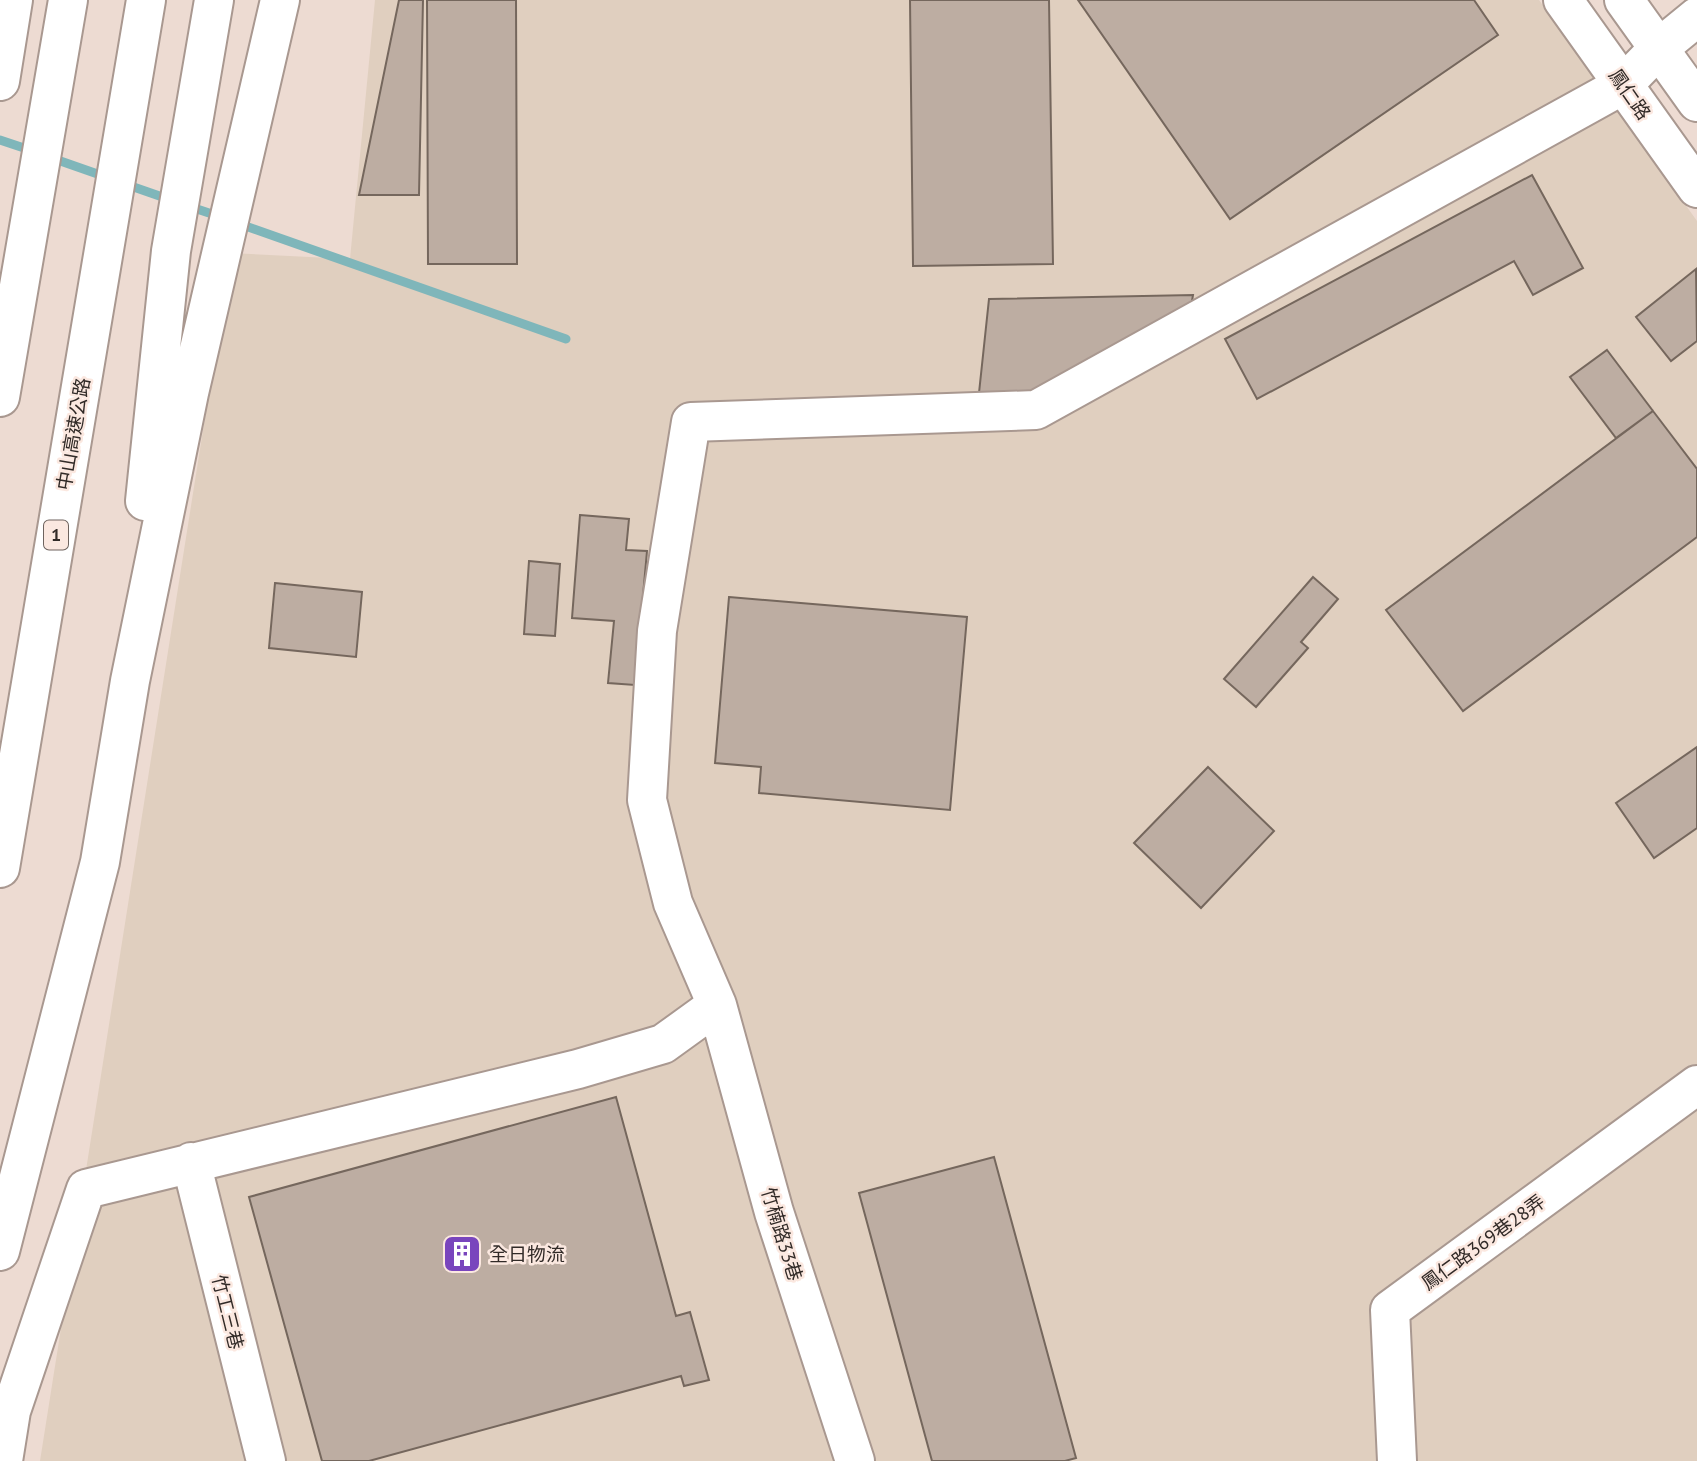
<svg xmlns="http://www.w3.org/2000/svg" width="1697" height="1461" viewBox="0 0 1697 1461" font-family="'PT Sans','Noto Sans TC',sans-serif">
  <rect width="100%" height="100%" fill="#eddbd2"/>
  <path fill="#e0cfbf" d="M375,0H1539L1697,221V1461H40L231,253L350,259Z"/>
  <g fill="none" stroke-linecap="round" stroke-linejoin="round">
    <path stroke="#7fb6ba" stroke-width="9" d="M0,140L33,151
      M49,157L109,178
      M125,184L171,200
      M188,206L221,217
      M237,223L566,339"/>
  </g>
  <path fill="#bdada2" stroke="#75675d" stroke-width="2" d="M399,0H423L419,195H359Z
    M427,0H516L517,264H428Z
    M910,0H1049L1053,264L913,266Z
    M1078,0H1474L1498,35L1230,219Z
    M1532,175L1583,268L1533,295L1514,261L1257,399L1225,339Z
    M1696,269L1697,341L1671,361L1636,317Z
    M1193,295L1191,307L1047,393H979L989,299Z
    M1607,350L1653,411L1616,438L1570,377Z
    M1653,411L1697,469V537L1463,711L1386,610Z
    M580,515L629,519L626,550L647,551L635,685L608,683L614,621L572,618Z
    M529,561L560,564L555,636L524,634Z
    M1313,577L1338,599L1301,642L1308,648L1256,707L1224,679Z
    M275,583L362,592L356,657L269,648Z
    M729,597L967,617L950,810L759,793L761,767L715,763Z
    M1697,747V828L1654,858L1616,803Z
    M1208,767L1274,831L1201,908L1134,843Z
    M616,1097L676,1316L690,1312L709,1380L684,1386L681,1376L369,1461H322L249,1197Z
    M994,1157L1076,1458L1065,1461H932L859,1193Z"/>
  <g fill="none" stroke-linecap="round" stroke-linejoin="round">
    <defs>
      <path id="minor" d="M717,1005L774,1212L855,1461
        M191,1162L266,1461
        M3,1461L11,1411L86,1189L578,1069L663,1044L717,1005L673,903L647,800L657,631L691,422L1036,410L1623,85L1659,48L1697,17
        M1397,1461L1390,1310L1697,1085"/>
      <path id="major" d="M1563,0L1697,188
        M1624,0L1697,102"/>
      <path id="highway" d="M0,81L13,0
        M0,397L68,0
        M145,501L171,251L214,0
        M0,868L146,0
        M0,1251L100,862L130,681L189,393L280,0"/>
    </defs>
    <use href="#minor" stroke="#a99890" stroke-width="42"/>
    <use href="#major" stroke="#a99890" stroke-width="42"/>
    <use href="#highway" stroke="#a99890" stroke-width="42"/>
    <use href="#minor" stroke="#fff" stroke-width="38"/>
    <use href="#major" stroke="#fff" stroke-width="38"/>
    <use href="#highway" stroke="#fff" stroke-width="38"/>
  </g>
  <defs>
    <symbol id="building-square" viewBox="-11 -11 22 22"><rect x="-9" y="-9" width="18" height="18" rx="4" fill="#7945bd" stroke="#fbe8e0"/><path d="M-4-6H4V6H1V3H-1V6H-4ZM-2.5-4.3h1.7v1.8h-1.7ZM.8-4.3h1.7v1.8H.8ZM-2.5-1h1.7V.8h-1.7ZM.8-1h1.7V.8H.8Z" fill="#fff"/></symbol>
  </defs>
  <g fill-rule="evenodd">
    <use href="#building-square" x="440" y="1232" width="44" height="44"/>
  </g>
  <g text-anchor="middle" stroke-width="5" stroke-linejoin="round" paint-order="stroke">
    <rect fill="#fbe8e0" stroke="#6e635e" stroke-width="2" x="44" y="520.5" width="24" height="29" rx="5"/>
    <g font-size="18" font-weight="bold" fill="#312a27">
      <text x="56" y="541">1</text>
    </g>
    <g font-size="19" fill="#312a27" stroke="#fbe8e0">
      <text transform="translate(1630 94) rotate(55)" y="7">鳳仁路</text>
      <text transform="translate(73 434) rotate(-80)" y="7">中山高速公路</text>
      <text transform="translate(782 1234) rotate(73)" y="7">竹楠路33巷</text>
      <text transform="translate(1483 1242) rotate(-36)" y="7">鳳仁路369巷28弄</text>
      <text transform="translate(228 1312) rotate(76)" y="7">竹工三巷</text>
    </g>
    <g font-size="19" fill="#312a27" stroke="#fbe8e0" text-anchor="start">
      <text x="489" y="1261">全日物流</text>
    </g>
  </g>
</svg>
